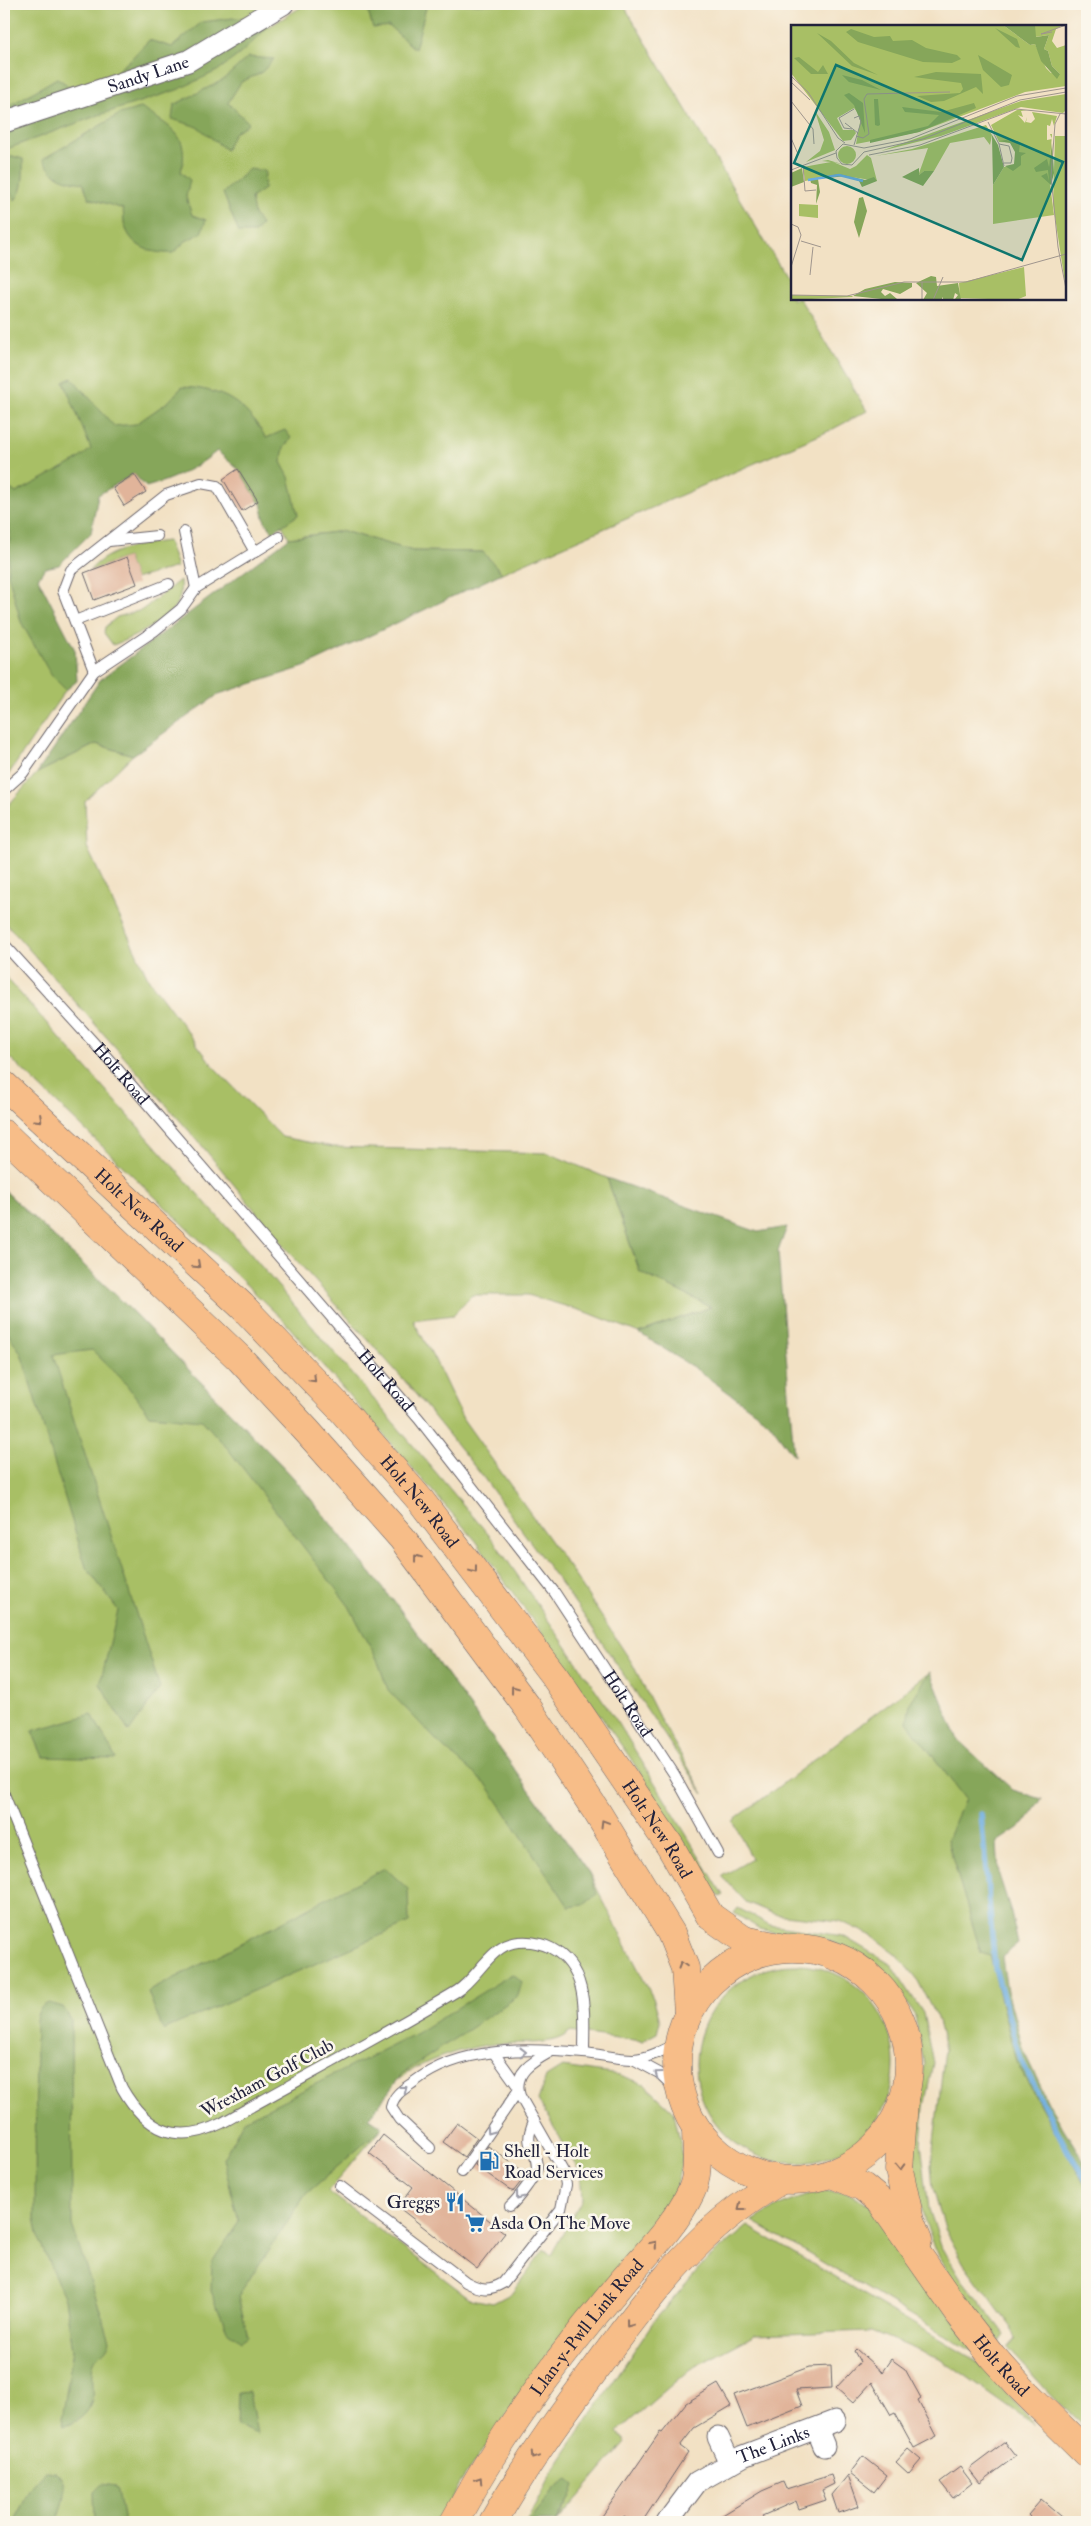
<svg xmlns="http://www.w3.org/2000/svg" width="1091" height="2526" viewBox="0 0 1091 2526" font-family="'IM FELL Double Pica',serif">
  <rect width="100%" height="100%" fill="#fbf7ec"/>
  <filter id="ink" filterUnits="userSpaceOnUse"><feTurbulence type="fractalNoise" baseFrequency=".02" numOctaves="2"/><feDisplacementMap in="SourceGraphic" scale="10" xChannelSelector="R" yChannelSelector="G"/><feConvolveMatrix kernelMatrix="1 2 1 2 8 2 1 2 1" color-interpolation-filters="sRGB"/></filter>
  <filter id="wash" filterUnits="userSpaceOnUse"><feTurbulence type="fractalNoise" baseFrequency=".0096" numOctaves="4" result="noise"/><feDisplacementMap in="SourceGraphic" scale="20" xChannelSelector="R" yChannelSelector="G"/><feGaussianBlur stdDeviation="1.12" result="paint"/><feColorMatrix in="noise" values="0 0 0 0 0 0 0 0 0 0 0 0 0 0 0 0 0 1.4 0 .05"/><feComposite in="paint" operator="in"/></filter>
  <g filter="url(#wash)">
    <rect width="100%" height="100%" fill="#f2e1c4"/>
    <path fill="#a8bf65" stroke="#657050" d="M4,4H271L185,56L72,88L4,111Z
      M306,4H623L792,287V299H800L867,411L831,430L502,573L483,552L413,551L343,531L289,538L213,397L6,502L73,679L4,781V133L194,73Z
      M168,541L177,567L135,579L127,557L89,571C108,549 140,544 168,541Z
      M180,580C180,585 181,591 180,596C174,619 133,638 113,645L104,633L105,627L117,617L142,610Z
      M96,744L133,755L85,801L87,847L149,980L214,1067L282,1137L333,1147L548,1153L607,1178L640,1272L711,1307L639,1333L589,1313L528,1295H472L453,1315L413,1320L434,1358L463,1419L571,1570L632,1663L661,1721L704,1794L580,1610L483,1477L404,1380L289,1252L198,1141L4,921V810L37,773Z
      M4,975L249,1252L494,1541L619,1724L723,1895L719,1897L629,1756L476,1541L284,1321L4,1052Z
      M4,1190L123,1302L292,1476L399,1608L589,1873L654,2000L660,2021L657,2033L642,2041L569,2032C555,2047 515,2042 495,2044C466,2047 414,2062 394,2084C385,2094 377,2107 369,2118L383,2127L328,2191L471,2299L493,2303L512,2293L544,2249L551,2255L582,2199L580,2172L538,2100L546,2077L562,2067L620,2075L644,2084L674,2112L683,2156L673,2199L546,2357L461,2482L437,2522H4Z
      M930,1672L949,1744L981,1814L995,1968L1021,2060L1087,2182V2428L1051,2395L1008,2348L1016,2339L1011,2327L964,2264L945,2229L933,2188L931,2166L945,2049L937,2018L918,1981L896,1954L872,1936L840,1921L774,1914L746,1902L722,1876L752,1859L733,1821Z
      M738,1908L770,1925L843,1936L892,1965L923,2013L933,2063L924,2107L921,2143L929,2209L941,2245L960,2277L1005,2335L1000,2342L964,2297L940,2259L925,2223L915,2176L913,2133L924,2063L915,2016L888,1974L860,1954L826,1940L788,1936L760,1929L734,1913Z
      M696 2064a99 99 0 1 1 198 0a99 99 0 1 1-198 0Z
      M826,2191L850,2194L869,2204L982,2357L753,2221C777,2206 799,2196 826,2191Z
      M748,2226L985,2366L1035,2426L942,2360L871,2331L755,2335L690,2369L617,2432L626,2442L557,2522L571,2497L554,2488L529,2522H526L550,2476L653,2322L707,2260Z"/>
    <path fill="#86a65a" stroke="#54644a" d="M378,4H427L415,49L389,26L373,28L368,11Z
      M233,18L266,19L268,27L240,54L217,71L177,90L99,115L4,150V109L57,78L75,90L99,86L130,60L149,40L172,47L202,22Z
      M248,57L274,59L261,73L241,82L228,103L249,123L234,133L226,150L198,127L172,119L174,105L223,80Z
      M141,108C170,127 191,134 181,172L190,180L186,197L192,215L206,220L201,233L186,241L173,253C154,254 134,249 126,229C123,224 124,215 123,209L89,198L83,183C63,180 53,177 43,159L120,114Z
      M12,156L23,159C23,171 25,190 15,200L4,182V163Z
      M249,169L265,171L264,189L251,198L254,214L261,225L255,233H239L223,193Z
      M72,378L114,426L136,424L169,401L182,387C224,389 245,403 266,438L285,430L291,438L284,448L281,462L289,477L298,515L273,532L265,522L261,503L258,501L238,469L217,451C197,468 172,480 146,487L134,474L98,495L91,533L59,565L45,568L38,578L75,650L77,681L66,690L51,675L21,622L8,574L10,532L4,512V484L16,493L76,461L91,449L64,382Z
      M343,531L413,551L483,552L502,573L304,667L219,694L133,755L96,744L37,773L100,680L289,538Z
      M607,1178L758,1232L787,1227L778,1251L794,1456L769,1422L696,1369L639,1333L711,1307L640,1272Z
      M4,1190L123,1302L292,1476L399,1608L589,1873L597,1894L584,1905L569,1907L487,1785L443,1747L388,1690L377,1659L349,1606L228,1449L202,1420L150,1415L122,1379L92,1350L53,1355L160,1688L129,1732L100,1684L118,1610L86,1567L21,1353L4,1327Z
      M930,1672L958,1740L1013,1790L1042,1799L1024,1824L997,1842L999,1875L1011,1912L1018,1944L1002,1957L1007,1991L1025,2054L1052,2110L1087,2166V2189L1016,2062L990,1956L981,1953L947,1840L965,1799L907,1722L910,1703Z
      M92,1714L116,1759L43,1757L32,1731Z
      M385,1868L408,1889L409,1923L163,2030L148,1992Z
      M512,1974L522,1982L518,1996L402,2074L369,2118L383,2127L306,2194L238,2296L248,2336L241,2341L227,2330L211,2291L212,2262L239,2222L223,2159L244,2120L415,2034Z
      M49,2003L63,2007L71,2020L72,2225L110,2340C107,2354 96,2354 93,2365C88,2388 101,2403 78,2420C73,2423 70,2425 64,2426L62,2419L73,2350L65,2299L40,2243L35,2219L36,2020C38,2011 40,2006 49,2003Z
      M249,2392L257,2434L237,2426L238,2393Z
      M46,2471L56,2472C72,2487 63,2504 57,2522H15C23,2504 29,2482 46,2471Z
      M568,2479L575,2485L571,2497L556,2522H529L554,2488Z
      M102,2484L115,2486L118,2491L124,2522H95L94,2492Z"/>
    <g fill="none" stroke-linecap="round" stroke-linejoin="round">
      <path stroke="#6babde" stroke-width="5.5" d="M981,1814L995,1968L1021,2060L1065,2146L1087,2182"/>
    </g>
    <g id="blocks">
      <path fill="#e1b49a" d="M238,469L258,501L242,511L223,479Z
        M134,474L146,492L124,506L113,488Z
        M127,557L137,584L94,600L84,573Z
        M457,2123L477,2138L464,2157L443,2142Z
        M383,2135L505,2233L477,2269L398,2207L413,2187L369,2153Z
        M488,2146L527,2174L513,2192L475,2165Z
        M856,2349L882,2372L891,2359L905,2369L921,2398L918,2400L937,2436L914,2448L895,2413L891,2415L872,2382L853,2403L836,2388L860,2362L854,2351Z
        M831,2366L832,2388L796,2390L802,2406L747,2428L734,2395L809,2367Z
        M718,2384L731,2406L694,2428L680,2446L688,2452L642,2522H633L624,2516L618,2522H598L660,2432L662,2433L686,2403Z
        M1005,2442L1016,2456L980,2483L969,2469Z
        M908,2449L921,2460L909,2474L896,2462Z
        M863,2456L887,2475L874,2492L850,2473Z
        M960,2467L972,2483L953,2498L940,2482Z
        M831,2475L834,2484L822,2490L826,2500L799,2509L796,2501L762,2516L766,2522H711L762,2491L783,2482L786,2489Z
        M848,2475L859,2506L838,2513L832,2495Z
        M1041,2500L1067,2522H1036L1028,2515Z"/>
    </g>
  </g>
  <g filter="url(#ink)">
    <use href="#blocks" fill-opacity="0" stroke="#6b656b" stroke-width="1"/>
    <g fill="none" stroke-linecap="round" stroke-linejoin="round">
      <defs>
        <g id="lane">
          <path d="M184,532L196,588"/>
          <path d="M109,541L157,536"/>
          <path d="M75,621L169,584"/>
          <path d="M94,671L63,591L71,570L166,495L201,483L217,486L255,552"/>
          <path d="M4,790L23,773L94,671L154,631L181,609L196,588L279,537"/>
          <path id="s1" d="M4,944L114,1065L419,1419L555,1593L674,1774L718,1853"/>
          <path d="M4,1794L122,2088C146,2130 176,2146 222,2123C300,2079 380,2037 457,1991C477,1979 491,1944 518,1942C528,1941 541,1943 551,1948C590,1969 584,2015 584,2053"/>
          <path d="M494,2053L517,2085"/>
          <path d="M633,2059L659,2073L681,2094"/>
          <path d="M430,2148L399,2119L391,2107C394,2094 404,2089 414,2082C460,2046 527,2048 583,2053C599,2054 617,2059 633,2059C650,2058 664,2050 679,2042"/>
          <path d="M462,2172L518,2091"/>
          <path d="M340,2186L466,2282C481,2290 489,2291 503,2283L561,2209L566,2185L564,2173L520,2096C512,2072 534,2061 552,2051"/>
          <path d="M510,2206C516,2201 537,2175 537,2167C536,2145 522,2148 534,2121"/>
        </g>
        <g id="street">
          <path id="s2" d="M4,122L188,61L283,4"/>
          <path d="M817,2429L824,2446"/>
          <path d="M718,2437L730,2463"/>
          <path id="s3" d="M667,2522L697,2482L743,2456L835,2421"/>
        </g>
        <g id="primary">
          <path d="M904,2101L899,2170L910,2220L918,2240"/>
          <path id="s4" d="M832,2174L863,2187L881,2202L960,2315L992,2356L1020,2387L1087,2453"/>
        </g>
        <g id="highway">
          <path id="s5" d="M4,1085L242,1306L341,1409L421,1501L555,1677L670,1846L710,1916L744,1940L784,1948"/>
          <path d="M4,1134L240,1359L307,1431L402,1538L528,1708L597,1812L671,1933L685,1968L688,2013"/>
          <circle cx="793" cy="2064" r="116"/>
          <path id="s6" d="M454,2522C497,2442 554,2363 612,2294C638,2261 673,2230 691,2192C700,2174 696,2147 696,2128"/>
          <path d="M493,2522C523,2469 558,2419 594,2371C635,2315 686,2245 743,2205C755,2196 768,2188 781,2180"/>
        </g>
      </defs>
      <use href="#lane" stroke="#6b656b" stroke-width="12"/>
      <use href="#street" stroke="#6b656b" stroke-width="23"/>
      <use href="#primary" stroke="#6b656b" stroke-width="29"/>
      <use href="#highway" stroke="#6b656b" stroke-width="29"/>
      <use href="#lane" stroke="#fff" stroke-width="10"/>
      <use href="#street" stroke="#fff" stroke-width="21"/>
      <use href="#primary" stroke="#f7bd88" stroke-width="28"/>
      <use href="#highway" stroke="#f7bd88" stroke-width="28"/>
    </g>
    <defs><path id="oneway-chevron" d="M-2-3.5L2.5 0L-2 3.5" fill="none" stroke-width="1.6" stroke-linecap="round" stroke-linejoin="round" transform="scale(1.25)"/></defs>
    <g stroke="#8c7062">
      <use href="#oneway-chevron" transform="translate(39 1119) rotate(43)"/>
      <use href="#oneway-chevron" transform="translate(197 1265) rotate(43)"/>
      <use href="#oneway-chevron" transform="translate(313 1379) rotate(46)"/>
      <use href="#oneway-chevron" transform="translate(417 1558) rotate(-127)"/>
      <use href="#oneway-chevron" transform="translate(474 1570) rotate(53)"/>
      <use href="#oneway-chevron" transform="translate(514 1689) rotate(-127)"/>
      <use href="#oneway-chevron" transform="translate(604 1823) rotate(-121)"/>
      <use href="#oneway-chevron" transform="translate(682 1965) rotate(-106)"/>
      <use href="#oneway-chevron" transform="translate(900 2167) rotate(88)"/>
      <use href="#oneway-chevron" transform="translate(741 2207) rotate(142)"/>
      <use href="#oneway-chevron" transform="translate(654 2244) rotate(-50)"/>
      <use href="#oneway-chevron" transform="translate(629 2324) rotate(127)"/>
      <use href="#oneway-chevron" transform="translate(534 2456) rotate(124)"/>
      <use href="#oneway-chevron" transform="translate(479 2480) rotate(-57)"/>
    </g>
    <g stroke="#9c9ca7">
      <use href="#oneway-chevron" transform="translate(523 2052) rotate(-1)"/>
      <use href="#oneway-chevron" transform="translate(658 2074) rotate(-144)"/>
      <use href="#oneway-chevron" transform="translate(404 2089) rotate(-38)"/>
      <use href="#oneway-chevron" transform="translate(490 2131) rotate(125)"/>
      <use href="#oneway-chevron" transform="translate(519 2196) rotate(127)"/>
    </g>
  </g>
  <defs>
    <symbol id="fuel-bare" viewBox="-9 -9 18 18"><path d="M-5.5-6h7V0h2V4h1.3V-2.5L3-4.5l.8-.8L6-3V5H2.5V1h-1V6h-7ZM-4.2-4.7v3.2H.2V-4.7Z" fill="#1f6fb2" stroke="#fbf7ec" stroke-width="2.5" paint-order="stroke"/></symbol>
    <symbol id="restaurant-bare" viewBox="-9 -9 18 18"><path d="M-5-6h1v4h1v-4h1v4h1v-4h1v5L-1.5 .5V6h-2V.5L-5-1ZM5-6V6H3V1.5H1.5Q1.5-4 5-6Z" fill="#1f6fb2" stroke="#fbf7ec" stroke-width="2.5" paint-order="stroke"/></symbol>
    <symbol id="supermarket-bare" viewBox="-9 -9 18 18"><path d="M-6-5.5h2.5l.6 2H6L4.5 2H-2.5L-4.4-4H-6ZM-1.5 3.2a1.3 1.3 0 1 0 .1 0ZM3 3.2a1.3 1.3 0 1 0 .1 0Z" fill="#1f6fb2" stroke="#fbf7ec" stroke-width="2.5" paint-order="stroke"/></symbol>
  </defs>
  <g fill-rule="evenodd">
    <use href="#fuel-bare" x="475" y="2147" width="28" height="28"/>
    <use href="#restaurant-bare" x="441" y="2188" width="28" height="28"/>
    <use href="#supermarket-bare" x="461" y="2209" width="28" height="28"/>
  </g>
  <g text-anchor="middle" stroke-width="5" stroke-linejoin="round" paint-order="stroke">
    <g font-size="18" fill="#22223b" stroke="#fbf7ec">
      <text dy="6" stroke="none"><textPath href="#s2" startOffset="152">Sandy Lane</textPath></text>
      <text dy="6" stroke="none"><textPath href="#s1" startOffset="175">Holt Road</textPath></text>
      <text dy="6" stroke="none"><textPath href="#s5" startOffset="184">Holt New Road</textPath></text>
      <text dy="6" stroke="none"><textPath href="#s1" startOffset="580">Holt Road</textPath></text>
      <text dy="6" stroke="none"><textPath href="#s5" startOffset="589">Holt New Road</textPath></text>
      <text dy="6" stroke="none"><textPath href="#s1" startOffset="984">Holt Road</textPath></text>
      <text dy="6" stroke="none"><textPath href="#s5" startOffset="994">Holt New Road</textPath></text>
      <text transform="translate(267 2078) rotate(-28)" y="6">Wrexham Golf Club</text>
      <text dy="6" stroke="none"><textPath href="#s6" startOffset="236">Llan-y-Pwll Link Road</textPath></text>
      <text dy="6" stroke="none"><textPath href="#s4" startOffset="260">Holt Road</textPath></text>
      <text dy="6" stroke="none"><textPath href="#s3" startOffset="135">The Links</textPath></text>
    </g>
    <g font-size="18" fill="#22223b" stroke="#fbf7ec" text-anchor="start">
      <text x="504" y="2157">Shell - Holt<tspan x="504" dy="21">Road Services</tspan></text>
      <text x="440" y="2208" text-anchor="end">Greggs</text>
      <text x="490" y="2229">Asda On The Move</text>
    </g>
  </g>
  <g transform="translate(791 25)">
    <rect width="275" height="275" fill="#f2e1c4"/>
    <path d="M0,0H212L239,20L244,19L255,43L260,48L269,49L261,41L257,26L253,24L258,10L244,12V0H272L265,4L261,16L266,23L275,20V61L234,67L128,107L65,119L70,92L63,83L46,93L52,105H63L65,108L60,115L52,116L0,48ZM275,69V85L272,88L230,82L150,111L90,126L230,76ZM226,85H236L230,86L232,92L227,90L234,98L236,92L235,97L240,98L244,94L241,87L266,91L263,101L261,94L259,101L256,100V115L261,114L259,109H261L258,151L263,190L202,199V160L213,142L228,141L227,118L208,117L200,100ZM24,86L38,107L44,125L15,137L29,126L33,115ZM195,100L201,110L199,120L193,112L159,118L143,146H133L127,151L137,123L84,131L121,124ZM264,111H275V264L262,179ZM47 130a9 9 0 1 1 18 0a9 9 0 1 1-18 0ZM76,130L80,133L86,156L48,150L14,156L12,142L40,137L31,136L37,135L61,142L42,137L59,144L65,141ZM8,179L27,180V193L8,191ZM233,242L235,271L225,275L169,273L168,258ZM0,270L61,271L62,272L0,275Z" fill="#a8bf65"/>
    <path d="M212,0H244L245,12L258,10L253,24L257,26L261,41L269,49L266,54L250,36L244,19L239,20ZM204,3L226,14L229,23L225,22ZM60,4L83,12L99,11L102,16L121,15L135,23L166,30L170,34L161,38L132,37L67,17L55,7ZM26,8L40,16L63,38L87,50L61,41ZM187,30L221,50L218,60L210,62L192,45ZM8,32L27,47L32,40L37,49H20L3,33ZM145,47L190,49L192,69L185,62L153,76L140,77L126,71L169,68L172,64L170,58L123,52ZM51,50L71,55L90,65L58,57ZM58,68L72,78L74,108L63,80L53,70ZM83,74H87L89,100L87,101L84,100ZM183,78L185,83L128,107L79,118V115L137,101L148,90L114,87L111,82L150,87ZM201,110L207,120L213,142L202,160ZM215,115L229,118L228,127L235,128L230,131V140L222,146L214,141L223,139L224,127L219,118L208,116ZM261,118L263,148L260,160L250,151L256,148L258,156L257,145L245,147L243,143L256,134L258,142ZM11,143L13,157L0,162V148ZM128,143V150L133,146H143L132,161L111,152ZM48,149L74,155L83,152L86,156L71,162L68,156L55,151L27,154L29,167L25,179L26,160L20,158L19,154ZM72,172L76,186L68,213L63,197L68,173ZM140,251L145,252L146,261L167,258L170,275L164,274L167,270L164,268L162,275H153L151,272V275H132L136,268L125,258ZM104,257L121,258V262L109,269L92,264L90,267L94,271L99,268L106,274L100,275L62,271L74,264Z" fill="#86a65a"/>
    <path fill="none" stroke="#6babde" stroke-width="2.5" d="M17,155L48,150L72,156"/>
    <path fill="none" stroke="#9f958d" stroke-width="1" d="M261,7L250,9L275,0M0,51L17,67L47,113L54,118M0,57L19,75M275,63L226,71L119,114L73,123L52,119L45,126L46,133L51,139L61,140L73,127L132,114L229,75L275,67M0,76L22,104L23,119M269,89L264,99L260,151L267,222L275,264M63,93L68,91L70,97L63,120M197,97L208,119L213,141M54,98L67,108M61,104L53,103L48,93L63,84M65,111L72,113L78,109L73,74L76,69L159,67M0,113L7,129M208,119L218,121L221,133L220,138H213M78,130L129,120L225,84L275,89M12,140L14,166L25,165M0,145L45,128M0,199L7,202L10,210L0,242M10,216L30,222M19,250L22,222M0,270L56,271L113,257H175L275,229M131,275V257M142,275L152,252"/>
    <path fill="#0f766e" fill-opacity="0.15" stroke="#0f766e" stroke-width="2.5" d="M45,40L272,137L231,235L3,138Z"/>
    <rect width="275" height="275" fill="none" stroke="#22223b" stroke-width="2.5"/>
  </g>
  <rect width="1091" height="2526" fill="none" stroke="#fbf7ec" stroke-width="20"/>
</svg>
